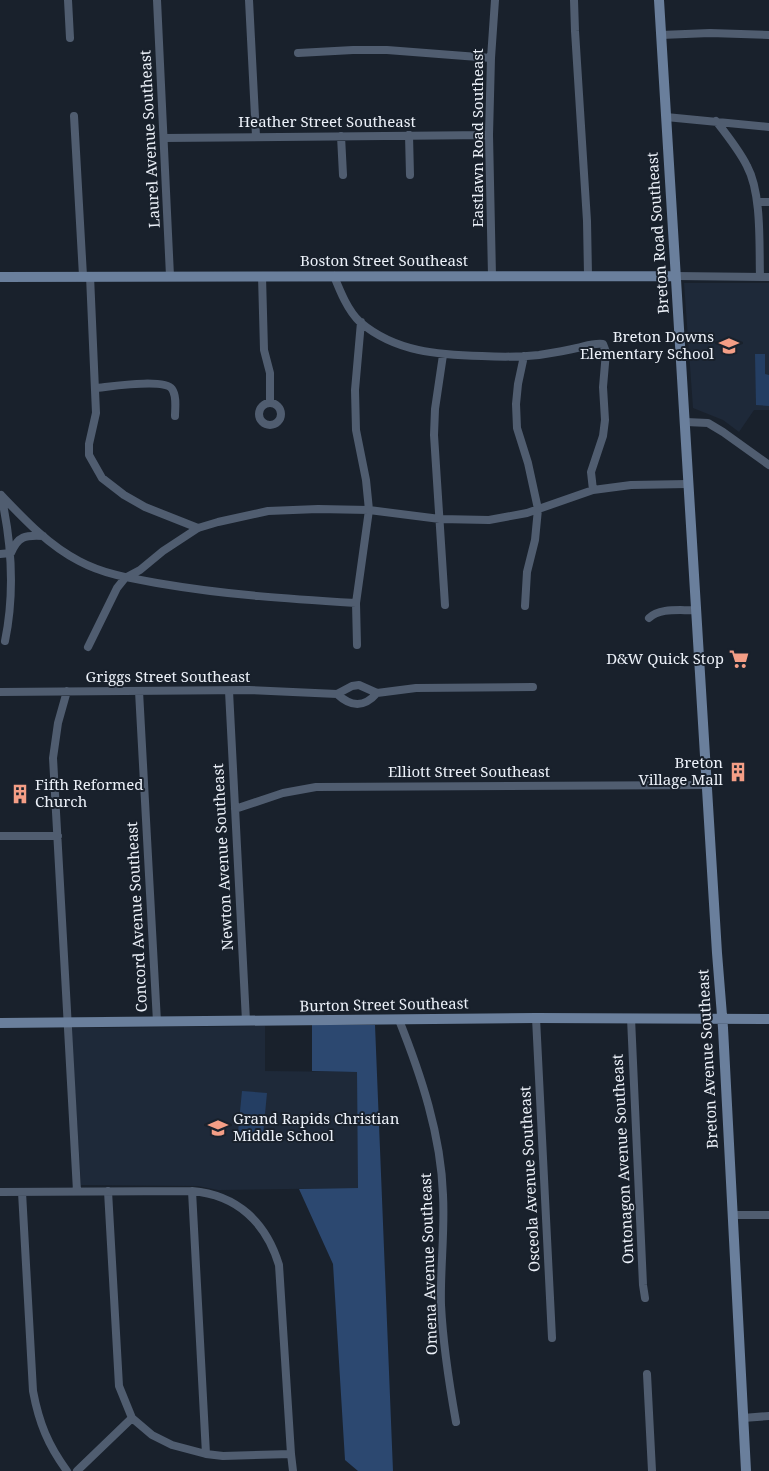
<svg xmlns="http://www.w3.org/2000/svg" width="769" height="1471" viewBox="0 0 769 1471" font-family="'Noto Serif',serif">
  <rect width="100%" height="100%" fill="#19212c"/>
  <path fill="#1e2939" d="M684,283H769V410H754L739,432L723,420L693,408Z
    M265,1026V1071L357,1072L359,1188L218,1190L198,1186L81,1185L71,1028Z"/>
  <path fill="#243e63" d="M765,354V374L769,375V406L756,405L755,354Z
    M242,1091L267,1093L263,1135L238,1132Z"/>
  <path fill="#2c4870" d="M312,1025H375L393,1471H358L345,1460L333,1264L299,1189L358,1188L357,1072L312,1071Z"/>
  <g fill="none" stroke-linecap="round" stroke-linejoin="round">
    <path stroke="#505d70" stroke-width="8" d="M68,0L70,38
      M157,0L170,276
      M249,0L256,136
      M574,0L575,31L587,221L588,275
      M661,35L710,33L769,35
      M298,53L353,50H387L491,58
      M74,116L83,276
      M666,117L769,127
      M716,121C727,135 739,150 747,166C762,194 759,245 760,277
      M409,135L410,175
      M341,136L343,175
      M164,138L489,135
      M757,202H769
      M90,276L96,413L89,444V455L102,478L124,495L145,507L198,528
      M262,276L264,350L270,373V403
      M334,276C340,291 348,311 360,322C395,352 439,355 482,356C501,357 520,357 539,355C552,353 565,351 577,348C586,346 593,343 603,344L606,352L603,387L605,420L603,436L591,472L593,490
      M492,276L489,135L491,58L495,0
      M675,276L769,277
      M443,355L435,409L434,435L445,605
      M524,356L518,384L516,404L517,428L528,463L538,509L535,540L527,572L525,606
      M95,388C108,387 164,378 172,389C177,396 175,409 175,416
      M259 414a11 11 0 1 1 22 0a11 11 0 1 1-22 0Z
      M686,422L708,423L723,432L769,465
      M1,495C24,519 48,545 79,561C105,575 134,579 163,584C227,595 291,599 356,603
      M1,495C12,544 15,592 5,641
      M0,554L11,553C18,536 25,535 43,536
      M649,618C660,607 682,611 697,610
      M357,645L356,603L369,510L366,480L356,430L355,390L361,322
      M88,647L117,588L125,578L140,570L163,551L198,528L218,522L268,511L318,509L369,510L440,519L489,520L527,513L593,490L631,485L688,484
      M67,691L58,723L53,758L77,1191
      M139,691L157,1022
      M229,691L246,1021
      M0,692L249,690L337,694L352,686L359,685L377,693L416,688L533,687
      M337,694C351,707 364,708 377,693
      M235,809L283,793L316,787L707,785
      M0,836H58
      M536,1018L552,1338
      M631,1018L643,1285L645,1298
      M399,1020C421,1075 441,1135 443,1195C445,1232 440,1269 441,1305C443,1345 449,1383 456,1422
      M108,1191L119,1386L132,1418L152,1435L172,1445L206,1454L223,1456L291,1454
      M192,1191L206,1454
      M0,1192L192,1191C237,1195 266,1222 279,1265L291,1454L293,1471
      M22,1192L33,1391C39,1423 48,1445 67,1471
      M733,1215H769
      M647,1374L652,1471
      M743,1418L769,1416
      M77,1471L132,1418"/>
    <path stroke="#6a7f9c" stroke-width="10" d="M659,0L717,953L723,1028L746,1471
      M0,277L675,276
      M0,1023L536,1018L769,1019"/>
  </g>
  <defs>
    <symbol id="school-bare" viewBox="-9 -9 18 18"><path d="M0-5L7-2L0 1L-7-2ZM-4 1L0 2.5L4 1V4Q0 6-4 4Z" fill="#f49e86" stroke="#19212c" stroke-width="2.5" paint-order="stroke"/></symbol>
    <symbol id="supermarket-bare" viewBox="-9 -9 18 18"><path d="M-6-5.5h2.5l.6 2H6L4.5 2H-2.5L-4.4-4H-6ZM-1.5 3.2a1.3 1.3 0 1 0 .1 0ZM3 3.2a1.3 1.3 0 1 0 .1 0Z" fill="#f49e86" stroke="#19212c" stroke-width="2.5" paint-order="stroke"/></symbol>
    <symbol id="building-bare" viewBox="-9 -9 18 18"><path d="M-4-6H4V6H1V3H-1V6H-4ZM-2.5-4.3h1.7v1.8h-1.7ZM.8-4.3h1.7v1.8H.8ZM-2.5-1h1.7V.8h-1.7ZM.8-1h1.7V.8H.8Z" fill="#f49e86" stroke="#19212c" stroke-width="2.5" paint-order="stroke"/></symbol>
  </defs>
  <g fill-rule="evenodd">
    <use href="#school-bare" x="715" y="332" width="28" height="28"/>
    <use href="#supermarket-bare" x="725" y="645" width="28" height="28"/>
    <use href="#building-bare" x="724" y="758" width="28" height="28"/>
    <use href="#building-bare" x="6" y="780" width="28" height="28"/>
    <use href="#school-bare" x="204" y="1114" width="28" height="28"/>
  </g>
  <g text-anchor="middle" stroke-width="4" stroke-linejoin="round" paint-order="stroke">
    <g font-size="15" fill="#ecf1f9" stroke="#19212c">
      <text x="327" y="127">Heather Street Southeast</text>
      <text transform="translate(478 138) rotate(-90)" y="5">Eastlawn Road Southeast</text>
      <text transform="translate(150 139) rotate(-93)" y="5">Laurel Avenue Southeast</text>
      <text transform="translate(658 233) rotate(-94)" y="5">Breton Road Southeast</text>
      <text x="384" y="266">Boston Street Southeast</text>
      <text x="168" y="682">Griggs Street Southeast</text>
      <text x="469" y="777">Elliott Street Southeast</text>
      <text transform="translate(223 857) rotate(-93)" y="5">Newton Avenue Southeast</text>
      <text transform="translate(137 917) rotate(-93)" y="5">Concord Avenue Southeast</text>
      <text transform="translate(384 1005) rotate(-1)" y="5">Burton Street Southeast</text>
      <text transform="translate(708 1059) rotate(-93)" y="5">Breton Avenue Southeast</text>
      <text transform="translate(623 1159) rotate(-93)" y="5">Ontonagon Avenue Southeast</text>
      <text transform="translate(530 1179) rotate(-93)" y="5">Osceola Avenue Southeast</text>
      <text transform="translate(429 1264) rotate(-92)" y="5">Omena Avenue Southeast</text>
    </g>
    <g font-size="15" fill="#ecf1f9" stroke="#19212c" text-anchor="end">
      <text x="714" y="342">Breton Downs<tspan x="714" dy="17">Elementary School</tspan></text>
      <text x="724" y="664">D&amp;W Quick Stop</text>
      <text x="723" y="768">Breton<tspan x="723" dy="17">Village Mall</tspan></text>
      <text x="35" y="790" text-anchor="start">Fifth Reformed<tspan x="35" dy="17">Church</tspan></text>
      <text x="233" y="1124" text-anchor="start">Grand Rapids Christian<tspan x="233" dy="17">Middle School</tspan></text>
    </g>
  </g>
</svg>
